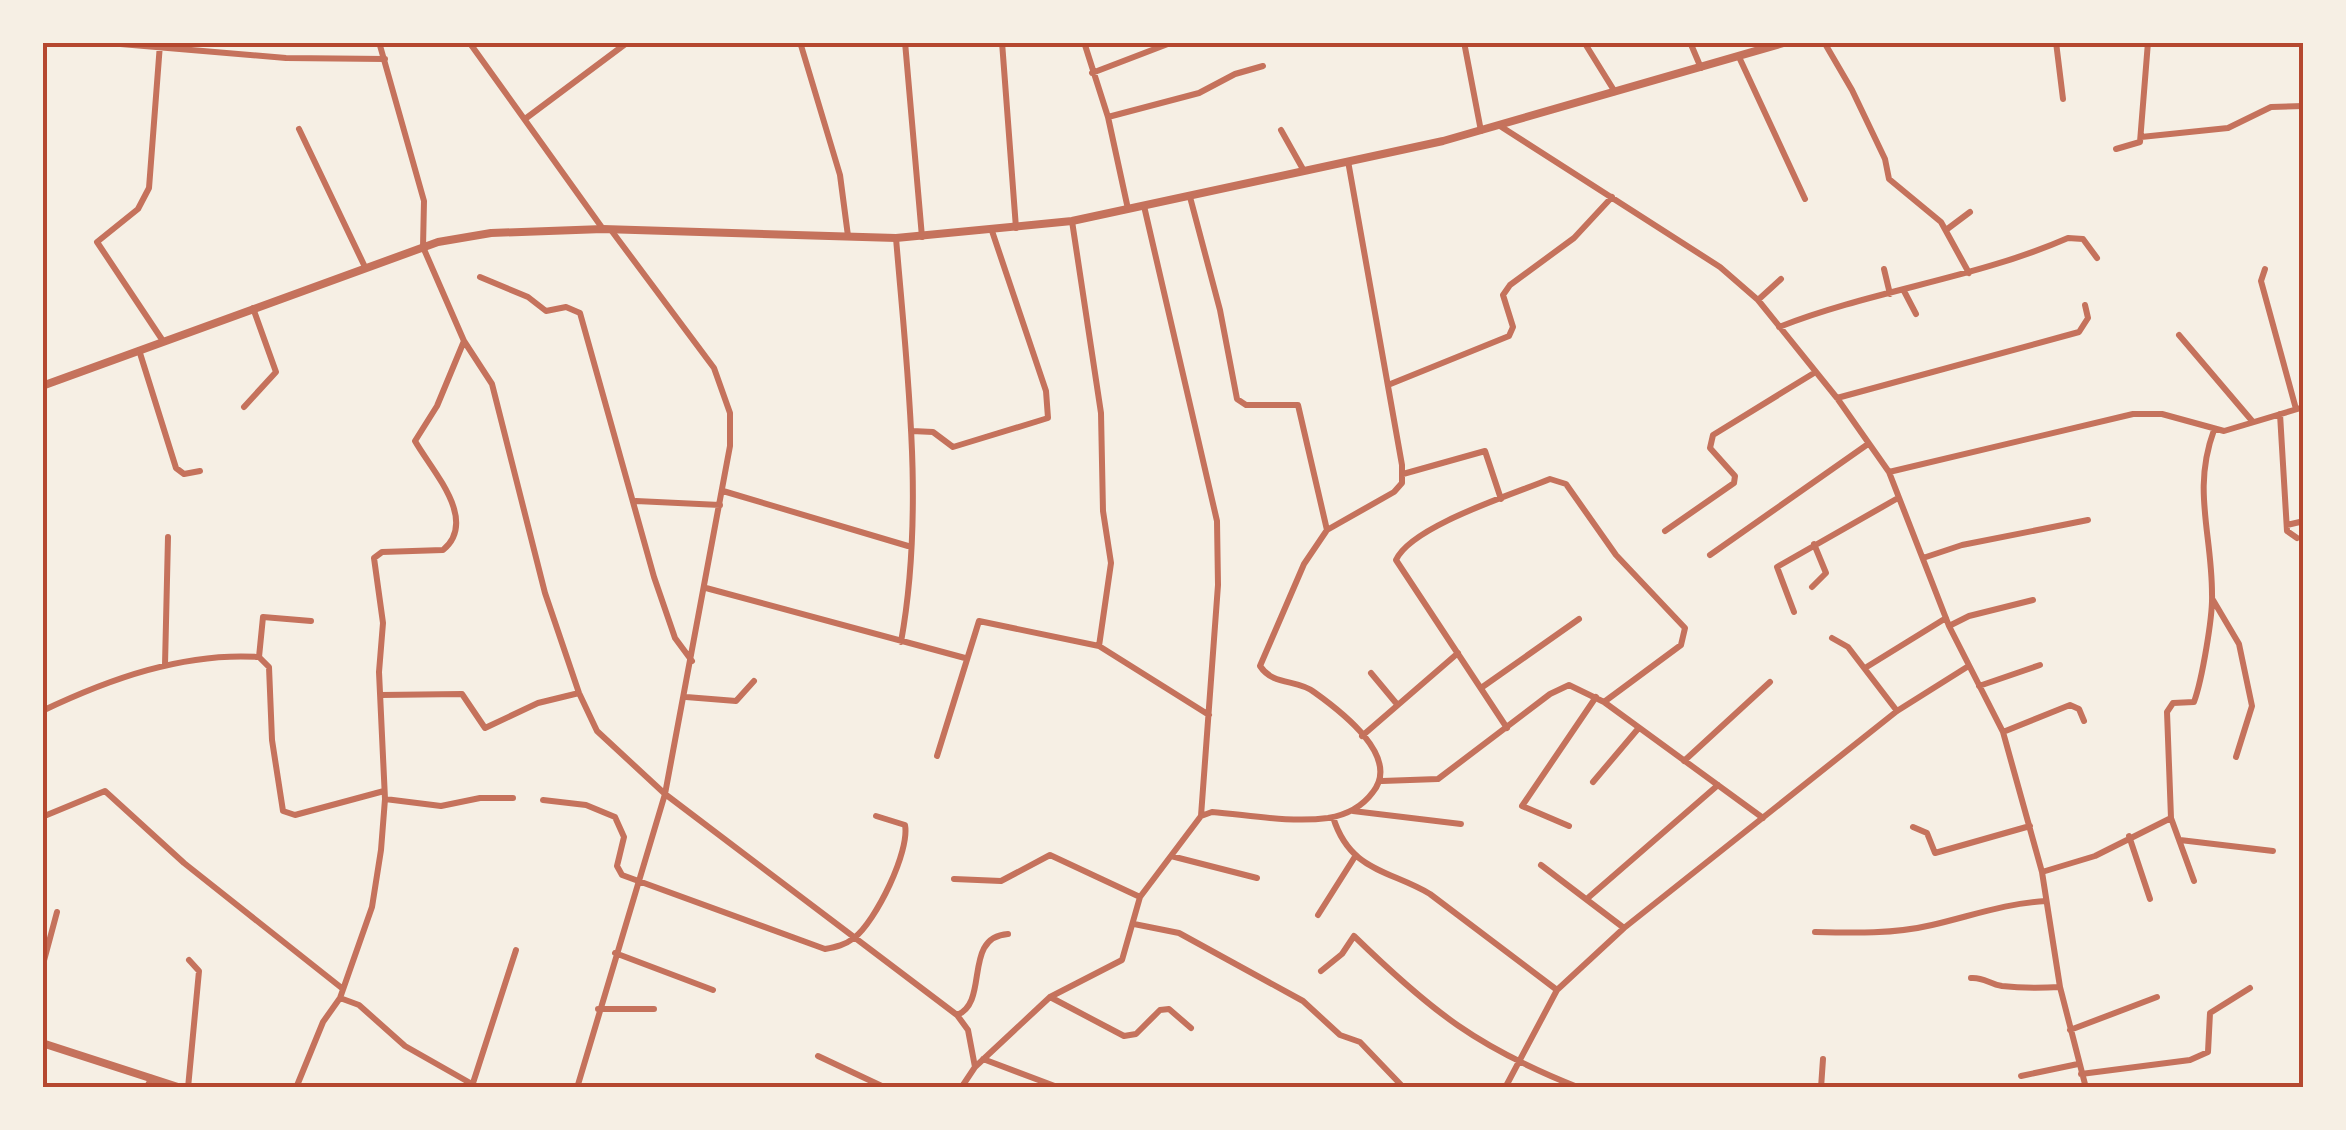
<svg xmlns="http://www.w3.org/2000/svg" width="2346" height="1130" viewBox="0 0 2346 1130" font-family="Overpass,sans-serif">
  <rect width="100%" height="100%" fill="#f6efe4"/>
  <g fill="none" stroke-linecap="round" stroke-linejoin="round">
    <path stroke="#c5725c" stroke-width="6" d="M97,42L286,58L385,59
      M379,42L424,201L423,247L464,341
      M469,42L603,229
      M800,42L840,175L848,236
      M905,42L922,237
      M1002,42L1016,228
      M1084,42L1108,117L1128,209
      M1464,42L1481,131
      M1584,42L1615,92
      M1690,42L1701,68
      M1824,42L1852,90L1885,159L1889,179L1941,222L1969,273
      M2056,42L2063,99
      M2302,42L2304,49
      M160,44L149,188L138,209L97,242L163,341
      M1739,57L1805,199
      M1092,73L1173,42
      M1108,117L1199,93L1235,74L1263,66
      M525,119L628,42
      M1500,126L1720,267L1758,300L1837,398L1889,472L1949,626L2003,732L2042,872L2060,987L2086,1088
      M299,129L365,267
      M1281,130L1304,171
      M2141,137L2228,128L2271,107L2304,106
      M2116,149L2140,142L2148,42
      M1190,197L1220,310L1237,399L1246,405H1298L1327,530
      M1144,206L1217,521L1218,585L1201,816
      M1072,221L1101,413L1103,511L1111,563L1099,646
      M1946,230L1970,212
      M896,238C907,371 925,510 901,642
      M1884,269L1890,294
      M2265,269L2261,281L2296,409
      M480,277L528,297L546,311L566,307L580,313L654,577L675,638L692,661
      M1904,291L1916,314
      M1758,300L1781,279
      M1779,327C1873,290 1974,279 2068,238L2083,239L2097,258
      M2179,335L2253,422
      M139,350L176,468L184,474L200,471
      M1388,385L1509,336L1513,327L1503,295L1510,285L1574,238L1612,197
      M1837,398L2079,332L2088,318L2085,305
      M244,407L276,372L253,308
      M2280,414L2287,531L2297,538
      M912,431L933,432L953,447L1048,418L1046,391L992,231
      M1889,472L2133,414H2162L2224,431L2304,407
      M1403,474L1485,451L1501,499
      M723,491L908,546
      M636,501L720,505
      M2287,525L2304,521
      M1665,531L1734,483L1735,476L1710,448L1713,435L1814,373
      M1710,555L1868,444
      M1923,558L1962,545L2088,520
      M1812,587L1826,573L1814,544
      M706,588L965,658
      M2213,600L2239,644L2252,706L2236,757
      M1794,612L1777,567L1898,498
      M1949,626L1969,616L2033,600
      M1832,638L1848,647L1897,711
      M259,657L263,617L311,621
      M165,665L168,537
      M1865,668L1946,618
      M1371,673L1396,703
      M1979,686L2040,665
      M1481,688L1579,619
      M381,695L462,694L485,728L538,703L579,693
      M686,697L736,701L754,681
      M42,711C109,679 184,652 259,657L269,667L272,740L283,811L295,815L384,791
      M1507,728L1396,560C1411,526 1514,494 1550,479L1566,484L1616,555L1685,628L1681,645L1604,702
      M2003,732L2070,705L2079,709L2084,721
      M1362,736L1458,653
      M937,756L979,621L1099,646L1209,715
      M1684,761L1770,682
      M1382,781L1438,779L1550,694L1569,685L1604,702L1763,818
      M1593,782L1637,730
      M385,799L441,806L480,798H513
      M543,800L586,805L615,817L624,837L617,866L622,875L825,949C836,947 845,945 854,938C876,921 910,851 905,825L876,816
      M1353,811L1461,824
      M42,817L105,791L184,863L343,989
      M1333,817C1350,872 1390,870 1430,894L1557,990
      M1569,826L1522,806L1596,697
      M1913,827L1927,833L1935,853L2030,826
      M2129,836L2150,899
      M2180,840L2273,851
      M1171,856L1257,878
      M1541,865L1624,928
      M2042,872L2095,856L2171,818
      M954,879L1001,881L1050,855L1140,897
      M2194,881L2171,818L2167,712L2173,703L2194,702C2202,680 2213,616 2212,594C2212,533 2192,490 2214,430
      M1589,897L1718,785
      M1318,915L1356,855
      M1134,924L1179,933L1303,1001L1340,1035L1360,1042L1404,1088
      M1815,932C1854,933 1894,934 1932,925C1971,916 2006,903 2046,901
      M615,953L713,990
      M42,968L57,912
      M1321,971L1342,954L1354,936C1432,1012 1478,1048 1580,1088
      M1971,978C1984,977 1989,984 2002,986C2020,988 2041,988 2060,987
      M1050,997L1124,1036L1136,1034L1160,1010L1169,1009L1191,1028
      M340,998L359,1005L405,1046L479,1088
      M598,1009H654
      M957,1015C990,1002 962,937 1008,934
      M2070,1030L2157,997
      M818,1056L886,1088
      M983,1059L1060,1088
      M2081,1074L2190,1060L2208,1052L2210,1013L2250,988
      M2021,1076L2078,1064
      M473,1083L516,950
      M146,1088L152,1078
      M188,1088L199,971L189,960
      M296,1088L323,1022L340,998L372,907L381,850L385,799L379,672L383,623L374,558L382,552L443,550C479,520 432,471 415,441L437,406L464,341L492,384L545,593L579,693L597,731L665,794L957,1015L968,1030L975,1067
      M577,1088L665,794L730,446V413L714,368L611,230
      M961,1088L975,1067L1050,997L1122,960L1140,897L1201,816L1212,812C1249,815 1291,823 1328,818C1346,815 1362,807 1373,792C1401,757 1342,712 1314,692C1297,679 1273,686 1260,666L1304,564L1327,530L1394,492L1402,483V465L1348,161
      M1505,1088L1557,990L1624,928L1897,711L1967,667
      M1821,1088L1823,1059"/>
    <path stroke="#c5725c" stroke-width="8" d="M42,386L438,242L491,233L603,229L896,238L1072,221L1443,141L1787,42
      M42,1043L181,1088"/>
  </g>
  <rect width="2346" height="1130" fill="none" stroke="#f6efe4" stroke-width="90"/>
  <rect x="45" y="45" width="2256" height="1040" fill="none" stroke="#b5482f" stroke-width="4"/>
</svg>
